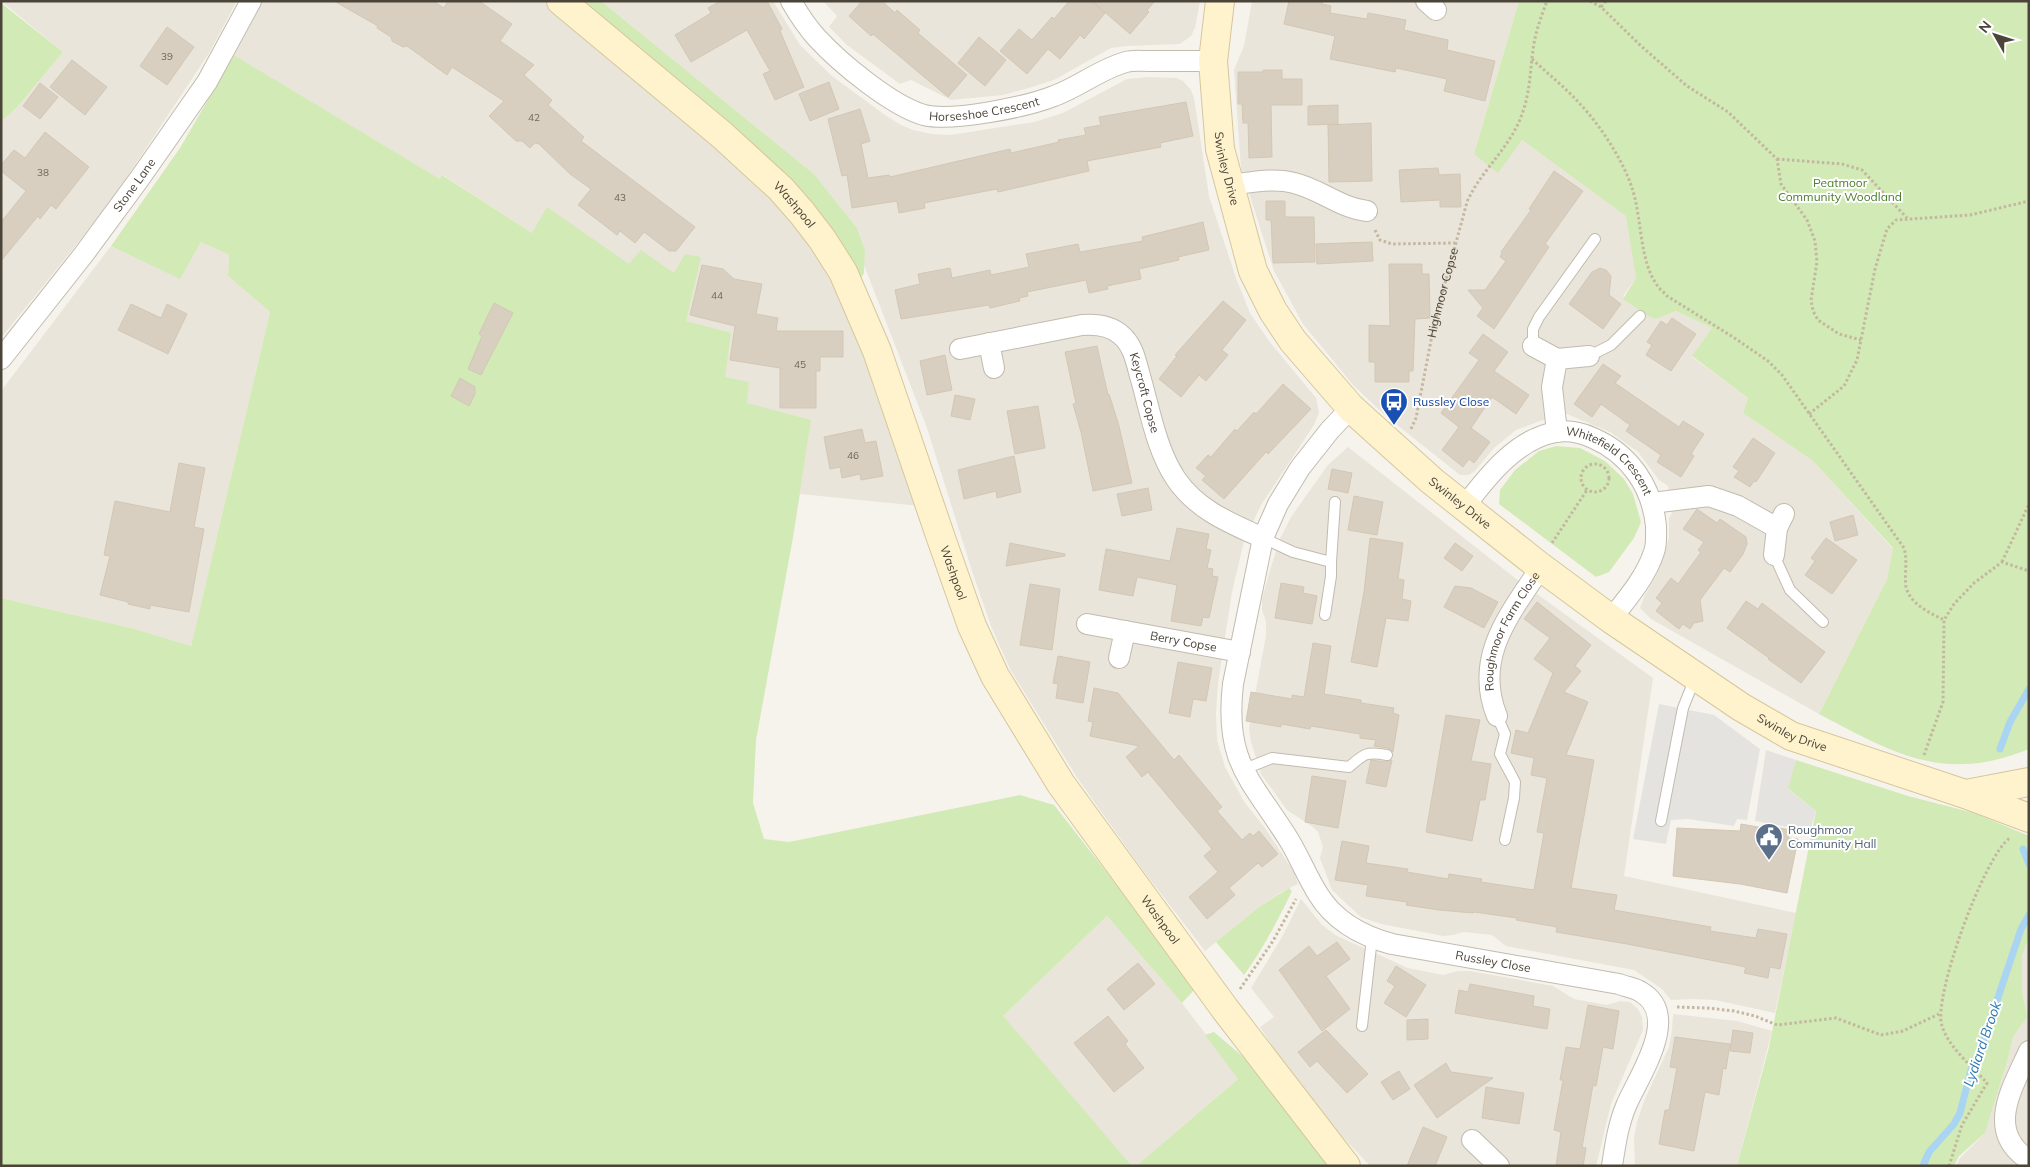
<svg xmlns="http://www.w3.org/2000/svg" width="2030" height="1167" viewBox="0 0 2030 1167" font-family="Mulish,sans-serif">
  <rect width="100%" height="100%" fill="#f6f3ec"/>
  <path fill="#eae5da" d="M1,1H237L209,53L110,203L1,338V122L19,105L63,52Z
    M263,1H547L735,161L797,223L842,292L920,506L800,494L792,543L532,233L443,175L440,179L234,55Z
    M601,1H773L800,45L832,76L885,115L901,125L913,130L932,134L950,135L1034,122L1063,113L1127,79L1149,77L1177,78L1183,81L1191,90L1194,98L1209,196L1236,278L1250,313L1269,341L1316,398L1319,413L1314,425L1261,505L1244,541L1232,592L1218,683L1216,713L1217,740L1225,767L1245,803L1265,828L1294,872L1298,884L1283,891L1259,907L1205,951L1142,869L1078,779L1010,669L991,626L973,574L927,428L864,265L865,250L857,228L814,174Z
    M823,1H1200L1195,28L1191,36L1180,44L1127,46L1111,48L1054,80L1032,87L1003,95L951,100L911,80L900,84L847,45L829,27L837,16Z
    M1252,1H1519L1474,154L1522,140L1627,216L1636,278L1623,296L1656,319L1676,311L1712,328L1692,357L1748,398L1743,413L1813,461L1893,549L1887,579L1819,714L1651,619L1640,608L1645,595L1658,572L1669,538V518L1673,511L1668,486L1659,480L1638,452L1610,432L1567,414L1540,421L1516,430L1494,448L1474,472L1468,475H1460L1387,417L1354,386L1303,324L1274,271L1241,168L1234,70L1244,46Z
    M201,242L229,255L228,276L270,312L191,646L135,629L1,598V391L111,246L180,278Z
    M1348,447L1515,578L1653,678L1624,876L1796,913L1775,1013L1715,1000L1693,999L1671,1000L1662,989L1634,970L1506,946L1492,935L1464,932L1453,935L1444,936L1381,924L1361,917L1332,890L1320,858L1323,847L1318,832L1313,827L1287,810L1261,774L1251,742L1249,728L1266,635V622L1262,610V599L1271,567L1280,539L1291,517L1328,465Z
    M1301,899L1322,925L1337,936L1408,968L1443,975L1458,971H1470L1553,986L1574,999L1607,1005L1620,1001L1630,1002L1638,1009L1642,1017L1643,1030L1611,1104L1596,1166H1370L1341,1135L1273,1047L1260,1027L1274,1017L1251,988L1282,937Z
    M1107,916L1182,1003L1239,1078L1136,1166H1132L1002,1017Z
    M2029,937V1166H1956L1960,1158L1985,1133L2007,1062L2013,1037L2027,1017L2022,990V956Z
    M1673,1014L1737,1021L1772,1031L1737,1166H1635L1634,1138L1637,1122L1644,1101L1669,1047L1672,1030Z"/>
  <path fill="#d2eab5" d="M580,1H601L814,174L857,228L865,250L864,273L861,278L854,275Z
    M1519,1H2029V749C1944,784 1893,753 1819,714L1887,579L1893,548L1813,461L1743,413L1748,398L1692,356L1712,328L1676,311L1656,319L1650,317L1623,299L1636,278L1626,216L1522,140L1498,173L1474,154Z
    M1,3L63,52L19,105L1,122Z
    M234,55L440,179L442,175L532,233L547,207L629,264L641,250L674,273L685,254L701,257L686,321L731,333L725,377L749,382L747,403L811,420L792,543L756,740L753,803L764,839L789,842L1020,795L1054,805L1140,915L1194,990L1182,1003L1107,916L1003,1016L1132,1166H1V598L135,629L191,646L270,312L228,276L229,255L201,242L180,279L111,246L180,148Z
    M1556,446L1580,448L1605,461L1624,479L1633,494L1641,522L1634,538L1609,572L1596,577L1499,504L1500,490L1515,470L1539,451Z
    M1796,760L1908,796L1974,813L2029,836V937L2022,956V990L2027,1017L2013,1037L2007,1062L1985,1133L1959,1156L1954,1166H1737L1769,1047L1816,811L1786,787Z
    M1289,888L1292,891C1278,920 1263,949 1244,975L1216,942L1259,907Z
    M1214,1032L1248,1061L1337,1166H1136L1238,1079L1205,1035Z"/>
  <path fill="#e5e3e0" d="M1659,704L1714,715L1760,749L1747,820L1737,819L1734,826L1688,819L1671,820L1666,844L1633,839Z
    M1766,750L1796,760L1788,789L1816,811L1810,831L1755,821Z"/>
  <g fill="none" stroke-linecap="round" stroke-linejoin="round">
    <path stroke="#a9d4f2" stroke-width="7" d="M2000,749L2010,722L2029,689
      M2023,849L2029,864
      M1923,1166L1929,1152L1954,1124L1960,1113L1971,1070L1979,1054L2021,929L2029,915"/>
  </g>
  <path fill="#d8cfc1" stroke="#d3c7b4" d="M334,1H433L444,8L448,1H479L512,24L500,41L534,65L524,75L552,100L548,105L584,137L581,141L695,227L676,251H669L644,232L635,243L620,231L617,235L578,205L591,189L570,174L539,144L535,143L530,148L522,141H516L489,116L504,101L452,67L447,75L407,46L403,47L392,41L391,37L377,28L378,26Z
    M720,1H767L782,29L780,31L804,87L775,100L763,74L770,71L747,30L691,62L675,35L711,13L708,8Z
    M862,1H882L895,13L897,10L920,30L918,33L967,75L948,97L873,34L871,36L849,16Z
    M1069,1H1091L1105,13L1084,39L1080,35L1060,59L1048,49L1027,74L1000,51L1019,29L1032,40L1052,17L1054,19Z
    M1092,1H1155L1147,10L1149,12L1130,34Z
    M1289,1H1323L1322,4L1331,6L1330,13L1367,19L1368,13L1406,20L1404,30L1448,40L1447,50L1495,61L1485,101L1444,91L1447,79L1396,68L1395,72L1330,59L1335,36L1284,24Z
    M167,27L194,47L167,85L140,66Z
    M979,37L1006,60L985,86L958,63Z
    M72,60L107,87L85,115L50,87Z
    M1263,70H1282V79H1302V105H1271L1272,157L1249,158L1248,123H1243L1242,104H1238V72H1263Z
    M829,82L839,109L810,121L799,94Z
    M40,83L58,97L40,119L23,106Z
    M1186,102L1193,136L1160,143L1161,147L1087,161L1089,171L998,192L997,189L924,203L925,208L899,213L897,201L852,208L847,175L842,176L828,119L860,109L870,141L861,144L868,178L889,175L890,177L1010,149L1011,153L1059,142L1058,140L1086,135L1084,128L1101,125L1099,117Z
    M1338,105V124L1308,125V106Z
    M1371,123L1372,181L1329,182L1328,125Z
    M45,132L89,167L56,209L51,205L40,219L38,216L1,261V222L26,191L1,171V165L14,150L25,158Z
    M1438,168L1439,175L1460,174L1461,207H1440V200L1401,202L1399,170Z
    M1554,171L1583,191L1545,244L1549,247L1494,329L1477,316L1483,308L1468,290H1485L1506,261L1500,257L1502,253L1501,252L1531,210L1529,209Z
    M1266,201H1285V217H1314L1315,262L1273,263L1271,220H1266Z
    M1203,222L1209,250L1178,257L1179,260L1139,269L1141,279L1107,286L1108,289L1089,293L1086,280L1027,292L1028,296L1019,298L1020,301L990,308L989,305L901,319L895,290L920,284L918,274L950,268L952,278L990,270L991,275L1029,267L1026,254L1078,244L1080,252L1143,241L1142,237Z
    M1372,242L1373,261L1317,264L1316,244Z
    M1389,264H1422V274H1429L1430,318L1415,319L1413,371H1409V382H1375V362H1369V325L1390,326Z
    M702,265L723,269L734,279L762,284L756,314L778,318L776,331H843V357H820V371H816V408H780V368L730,360L735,326L690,315Z
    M1600,268L1606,270L1611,276L1609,295L1621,304L1603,329L1569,304L1592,272Z
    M1223,301L1246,320L1222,350L1228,355L1206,381L1199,375L1181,397L1159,379L1177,356L1175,355Z
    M494,303L513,313L481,375L468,369L482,336L479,334Z
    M131,304L161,318L167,304L187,314L168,354L118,330Z
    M1672,318L1696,334L1671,371L1646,355L1652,345L1647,342L1661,321L1667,325Z
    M1483,334L1508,352L1494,371L1529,395L1516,414L1492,397L1471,428L1490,442L1474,463L1469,459L1463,467L1442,450L1459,427L1441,413L1479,360L1469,353Z
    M1097,346L1108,395L1109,394L1119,426L1132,483L1093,491L1081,432L1073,404L1076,403L1065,352Z
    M945,355L952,390L927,395L920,361Z
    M1603,364L1621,376L1615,383L1679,427L1683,421L1704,434L1691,454L1694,456L1681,477L1657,462L1661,455L1626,431L1630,425L1601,404L1592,417L1574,404Z
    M460,378L475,387V394L469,406L451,396Z
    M1283,384L1311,409L1268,454L1266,452L1224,499L1202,480L1206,476L1196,468L1208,455L1211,457L1235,429L1237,431L1254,412L1256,414Z
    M955,395L975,399L970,420L951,416Z
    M1038,406L1045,448L1015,454L1007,411Z
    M862,429L865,443L876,441L883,476L861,480L860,474L842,478L840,467L830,469L824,437Z
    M1753,438L1775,453L1756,482L1754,481L1750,487L1734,477L1739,471L1733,467Z
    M1014,456L1021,492L997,498L996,491L964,499L958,470Z
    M179,463L205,468L194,527L204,529L189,612L150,605V609L128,604V602L100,595L110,556L104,555L115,501L170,512Z
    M1332,469L1352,473L1348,493L1328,489Z
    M1148,488L1152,510L1122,516L1117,494Z
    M1354,496L1383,502L1377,535L1348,530Z
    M1697,509L1717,523L1720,519L1746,537L1747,544L1743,554L1730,572L1724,568L1700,600L1703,621L1694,623L1690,629L1683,624L1679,629L1656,611L1662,603L1656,598L1671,578L1678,584L1701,552L1698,550L1704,542L1683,529Z
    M1853,515L1858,535L1835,541L1830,522Z
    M1177,528L1209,534L1206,549L1211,550L1207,568L1213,569L1212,576L1218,577L1209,618L1203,617L1201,626L1171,621L1177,585L1137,577L1133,596L1099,590L1106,549L1170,561Z
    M1370,538L1403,543L1398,579L1404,580L1402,599L1411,601L1408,621L1386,618L1377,667L1351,662L1364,592Z
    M1826,538L1857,560L1832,594L1805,575L1815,561L1811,558Z
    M1010,543L1065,554V556L1006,566Z
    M1455,543L1473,556L1462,571L1444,558Z
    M1281,583L1304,587L1303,593L1317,596L1312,624L1275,618Z
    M1030,584L1060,589L1052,650L1020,645Z
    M1455,586L1471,588L1498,602L1484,628L1444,607Z
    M1746,601L1758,609L1762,603L1825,652L1801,683L1768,659L1769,658L1727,628Z
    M1537,602L1591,645L1575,666L1581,671L1564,692L1588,702L1566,755L1594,760L1571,888L1617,895L1614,910L1711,927L1710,931L1756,938L1758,929L1787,934L1780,969L1770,967L1768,978L1744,973L1746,967L1627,944L1556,932L1557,927L1516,920L1517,918L1474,912L1473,913L1439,910L1406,905L1407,902L1366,896L1368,885L1335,880L1342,841L1369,846L1366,863L1408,869L1407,872L1448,879L1449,874L1482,879L1481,882L1534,890L1544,833L1537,832L1547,778L1531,775L1534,758L1511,753L1516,730L1528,733L1553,673L1534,659L1550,638L1524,619Z
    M1313,643L1331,646L1324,694L1361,700V703L1394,708L1393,713L1399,715L1393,752L1388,748L1374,746L1376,740L1360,738V734L1311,726L1310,729L1281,724V727L1246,721L1251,692L1292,699V695L1304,697Z
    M1058,656L1090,662L1083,703L1056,698L1058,684L1053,683Z
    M1178,662L1212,668L1206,701L1193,699L1190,717L1169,713Z
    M1094,688L1118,693L1174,760L1179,755L1222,807L1217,811L1242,840L1250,833L1253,836L1259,831L1278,854L1262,867L1258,863L1229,888L1235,895L1207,919L1189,897L1218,872L1204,856L1212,849L1151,776L1148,772L1142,777L1126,757L1139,746L1090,736L1093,722L1088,721Z
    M1446,715L1480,720L1471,761L1491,764L1485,800H1480L1472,841L1426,832Z
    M1371,760L1386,762L1392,760L1386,787L1366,783Z
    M1312,776L1346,781L1338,828L1305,822Z
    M1741,824L1769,829V826L1790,830L1788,838L1798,839L1787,893L1740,884L1673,876L1677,828L1740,831Z
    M1337,942L1350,959L1326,976L1350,1009L1322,1031L1279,970L1309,946L1317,956Z
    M1138,963L1155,984L1124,1010L1107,989Z
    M1396,966L1426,985L1406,1017L1384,1003L1395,986L1387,981Z
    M1470,984L1534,996L1533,1006L1550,1009L1547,1029L1455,1013L1459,990L1468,992Z
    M1588,1005L1619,1011L1613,1049L1603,1047L1596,1086L1593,1085L1582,1147L1586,1148L1583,1166H1556L1561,1132L1554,1130L1563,1080H1560L1566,1047L1580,1049Z
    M1108,1016L1128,1041L1125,1044L1144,1068L1114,1092L1074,1043Z
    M1428,1019V1039L1407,1040V1020Z
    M1326,1030L1368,1074L1347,1093L1317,1061L1310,1067L1298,1052Z
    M1733,1030L1753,1033L1750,1053L1730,1051Z
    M1675,1037L1730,1044L1726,1069L1723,1068L1719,1095L1705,1092L1694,1151L1659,1144L1665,1110H1669L1677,1068L1670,1067Z
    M1446,1063L1451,1072L1493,1078L1437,1118L1414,1085Z
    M1399,1071L1410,1089L1393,1100L1381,1082Z
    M1486,1087L1524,1093L1519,1124L1482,1118Z
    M1423,1127L1447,1137L1435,1166H1407Z"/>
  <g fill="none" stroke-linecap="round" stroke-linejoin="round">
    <defs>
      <path id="lane" d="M1533,346V329L1539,317L1595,239
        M1589,356L1611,345L1640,316
        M1263,538L1293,552L1331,562V576L1325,615
        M1774,555L1790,590L1823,622
        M1331,562L1335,502
        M1497,716L1505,734L1500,754L1515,782L1514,798L1505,840
        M1242,770L1272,758L1349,767C1364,754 1366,751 1387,755
        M1661,821L1683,708L1695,678
        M1362,1026L1372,938"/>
      <g id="street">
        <path id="s2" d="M791,1C799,15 807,27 817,38C840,63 892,106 924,115C952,122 1026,107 1054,96C1079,87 1100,69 1126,62C1133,60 1141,61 1148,61C1170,61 1191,61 1213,61"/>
        <path d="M1426,1L1436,10"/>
        <path d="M1228,185C1249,183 1274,177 1294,183C1320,189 1340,208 1367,211"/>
        <path d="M989,343L994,368"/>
        <path d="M1533,346L1557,359L1552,387L1557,432"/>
        <path id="s3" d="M960,349L1082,325C1096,324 1110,325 1121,335C1133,345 1136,361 1140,376C1150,410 1156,449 1176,479C1197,510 1230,523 1263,538"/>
        <path id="s4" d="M1,359L84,254L140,178L207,82L251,1"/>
        <path d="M1557,359L1589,356"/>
        <path id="s5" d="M1351,408L1330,430L1300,468L1278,504L1263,538L1233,684C1224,763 1251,779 1289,840C1300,858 1307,877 1318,894C1335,922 1362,936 1392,944L1619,984C1626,987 1635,988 1641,992C1682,1016 1638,1077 1626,1106C1618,1125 1615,1146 1612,1166"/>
        <path d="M1652,503L1709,496L1738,506L1777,528L1784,514"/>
        <path id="s6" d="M1464,507C1487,477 1516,439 1556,432C1569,430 1582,433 1593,438C1630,454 1652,487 1656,526C1656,535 1657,544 1654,552C1646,577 1627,599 1611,619"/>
        <path d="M1774,555L1777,528"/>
        <path id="s7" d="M1087,624L1240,652"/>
        <path d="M1119,658L1125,631"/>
        <path id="s8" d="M1497,716C1473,657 1510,614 1541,567"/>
        <path d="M2029,1051C2013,1087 1984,1131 2029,1160"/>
        <path d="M1472,1140L1499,1166"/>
      </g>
      <g id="secondary">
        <path id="s9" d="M561,1L722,135L781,189L802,213L822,239L843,272L877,351L942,541L972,626L995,676L1061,784L1225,1009L1346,1166"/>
        <path id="s10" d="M1220,1L1213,61L1220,149L1253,271L1273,311L1293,341L1351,408L1432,481L1538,565L1611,619L1741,707L1791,736L1965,794L2029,818"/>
        <path d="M1966,794L2029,782"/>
      </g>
    </defs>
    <use href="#lane" stroke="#c2bbae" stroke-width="12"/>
    <use href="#street" stroke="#c2bbae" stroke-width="22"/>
    <use href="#secondary" stroke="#d6c79b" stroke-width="30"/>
    <g stroke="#c4b79f" stroke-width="3" stroke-dasharray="2.5 2.5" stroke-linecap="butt">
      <path d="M1590,1L1601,7L1641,46L1687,86L1728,112L1777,159L1781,184L1807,220L1815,241L1817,262L1811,300L1813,311L1818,320L1839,334L1861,340"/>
      <path d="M1601,7L1606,1"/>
      <path d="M1532,59C1548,74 1566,88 1580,104C1600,125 1623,160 1632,188C1642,217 1639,260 1657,285C1659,289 1664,292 1667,296L1733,337L1768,361L1782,375L1904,548C1908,561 1904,574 1906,587C1910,604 1930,613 1944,620"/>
      <path d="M1777,159L1842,164L1862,170L1907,218"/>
      <path d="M1375,230L1380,240L1392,244L1455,243"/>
      <path d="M1809,414L1844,386L1857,360L1875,269L1887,229L1896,220L1970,215L2029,201"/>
      <path id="s1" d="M1411,429L1416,418L1435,320L1467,202C1481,170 1511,147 1522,114C1530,93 1530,72 1533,50C1535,33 1541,17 1547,1"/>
      <circle cx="1595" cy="478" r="14"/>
      <path d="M1552,543L1587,490"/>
      <path d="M2002,562L2029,504"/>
      <path d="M1924,755L1943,702L1944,620L1954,604L1974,583L2002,562L2029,571"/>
      <path d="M1240,989L1273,941L1296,899"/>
      <path d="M1677,1007L1707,1008L1734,1011L1755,1016L1777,1025L1836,1018L1881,1035L1903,1031L1939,1014"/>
      <path d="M1949,1166L1962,1125L1987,1083C1972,1066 1949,1048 1942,1026C1932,998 1985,854 2010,838"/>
    </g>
    <use href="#lane" stroke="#fff" stroke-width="10"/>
    <use href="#street" stroke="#fff" stroke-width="20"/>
    <use href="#secondary" stroke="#fff3cd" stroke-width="28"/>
  </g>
  <defs>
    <symbol id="bus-pin" viewBox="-11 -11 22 30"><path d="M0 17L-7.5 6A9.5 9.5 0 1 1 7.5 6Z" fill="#1a4fb4" stroke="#fff"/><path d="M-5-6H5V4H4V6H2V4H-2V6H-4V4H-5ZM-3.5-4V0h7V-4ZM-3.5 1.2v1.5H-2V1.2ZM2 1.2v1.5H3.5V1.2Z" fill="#fff"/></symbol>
    <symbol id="civic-pin" viewBox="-11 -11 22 30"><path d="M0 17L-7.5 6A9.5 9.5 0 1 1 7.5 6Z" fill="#5c6f8a" stroke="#fff"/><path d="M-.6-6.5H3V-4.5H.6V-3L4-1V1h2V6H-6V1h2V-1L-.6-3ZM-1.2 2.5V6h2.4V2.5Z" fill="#fff"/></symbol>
  </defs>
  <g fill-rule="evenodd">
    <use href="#bus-pin" x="1378" y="386" width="32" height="43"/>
    <use href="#civic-pin" x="1753" y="821" width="32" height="43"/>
  </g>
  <g text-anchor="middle" stroke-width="4" stroke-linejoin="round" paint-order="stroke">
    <g font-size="10" fill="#6e675b">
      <text x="167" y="60">39</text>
      <text x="534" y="121">42</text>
      <text x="43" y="176">38</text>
      <text x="620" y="201">43</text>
      <text x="717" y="299">44</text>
      <text x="800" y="368">45</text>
      <text x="853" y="459">46</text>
    </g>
    <g font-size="12" fill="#4b4439" stroke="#fff">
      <text dy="4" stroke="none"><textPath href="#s2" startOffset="239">Horseshoe Crescent</textPath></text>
      <text dy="4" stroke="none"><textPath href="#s10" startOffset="169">Swinley Drive</textPath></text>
      <text dy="4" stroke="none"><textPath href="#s4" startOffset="219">Stone Lane</textPath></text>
      <text dy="4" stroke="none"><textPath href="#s9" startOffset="310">Washpool</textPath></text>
      <text dy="4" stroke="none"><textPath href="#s1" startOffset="140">Highmoor Copse</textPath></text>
      <text dy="4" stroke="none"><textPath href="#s3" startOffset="229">Keycroft Copse</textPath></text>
      <text dy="4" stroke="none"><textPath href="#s6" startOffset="186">Whitefield Crescent</textPath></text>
      <text dy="4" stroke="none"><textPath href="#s10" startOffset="589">Swinley Drive</textPath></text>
      <text dy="4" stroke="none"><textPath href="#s9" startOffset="714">Washpool</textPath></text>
      <text dy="4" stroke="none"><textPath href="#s8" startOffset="91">Roughmoor Farm Close</textPath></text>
      <text dy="4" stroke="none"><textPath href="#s7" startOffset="98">Berry Copse</textPath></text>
      <text dy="4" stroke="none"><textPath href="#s10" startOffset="994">Swinley Drive</textPath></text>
      <text dy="4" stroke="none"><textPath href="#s9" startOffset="1120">Washpool</textPath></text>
      <text dy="4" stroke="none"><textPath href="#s5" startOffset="734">Russley Close</textPath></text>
    </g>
    <g font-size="12" fill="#4a7f2a" stroke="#fff">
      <text x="1840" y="187">Peatmoor<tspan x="1840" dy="14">Community Woodland</tspan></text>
    </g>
    <g font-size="12" fill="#164399" stroke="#fff" text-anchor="start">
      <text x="1413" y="406">Russley Close</text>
    </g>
    <g font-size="12" fill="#4e5e75" stroke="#fff" text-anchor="start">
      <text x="1788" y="834">Roughmoor<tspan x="1788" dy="14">Community Hall</tspan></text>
    </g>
    <g font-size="14" font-style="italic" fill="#2e7ab2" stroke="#fff">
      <text transform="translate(1982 1044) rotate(-71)" y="5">Lydiard Brook</text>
    </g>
  </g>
  <rect width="2030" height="1167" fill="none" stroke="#4b4439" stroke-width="5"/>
  <g transform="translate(1995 35) rotate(309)" stroke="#ffffff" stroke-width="4" paint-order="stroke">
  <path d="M0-4L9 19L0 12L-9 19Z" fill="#4b4439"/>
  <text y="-8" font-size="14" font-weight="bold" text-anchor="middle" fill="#4b4439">N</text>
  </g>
</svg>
